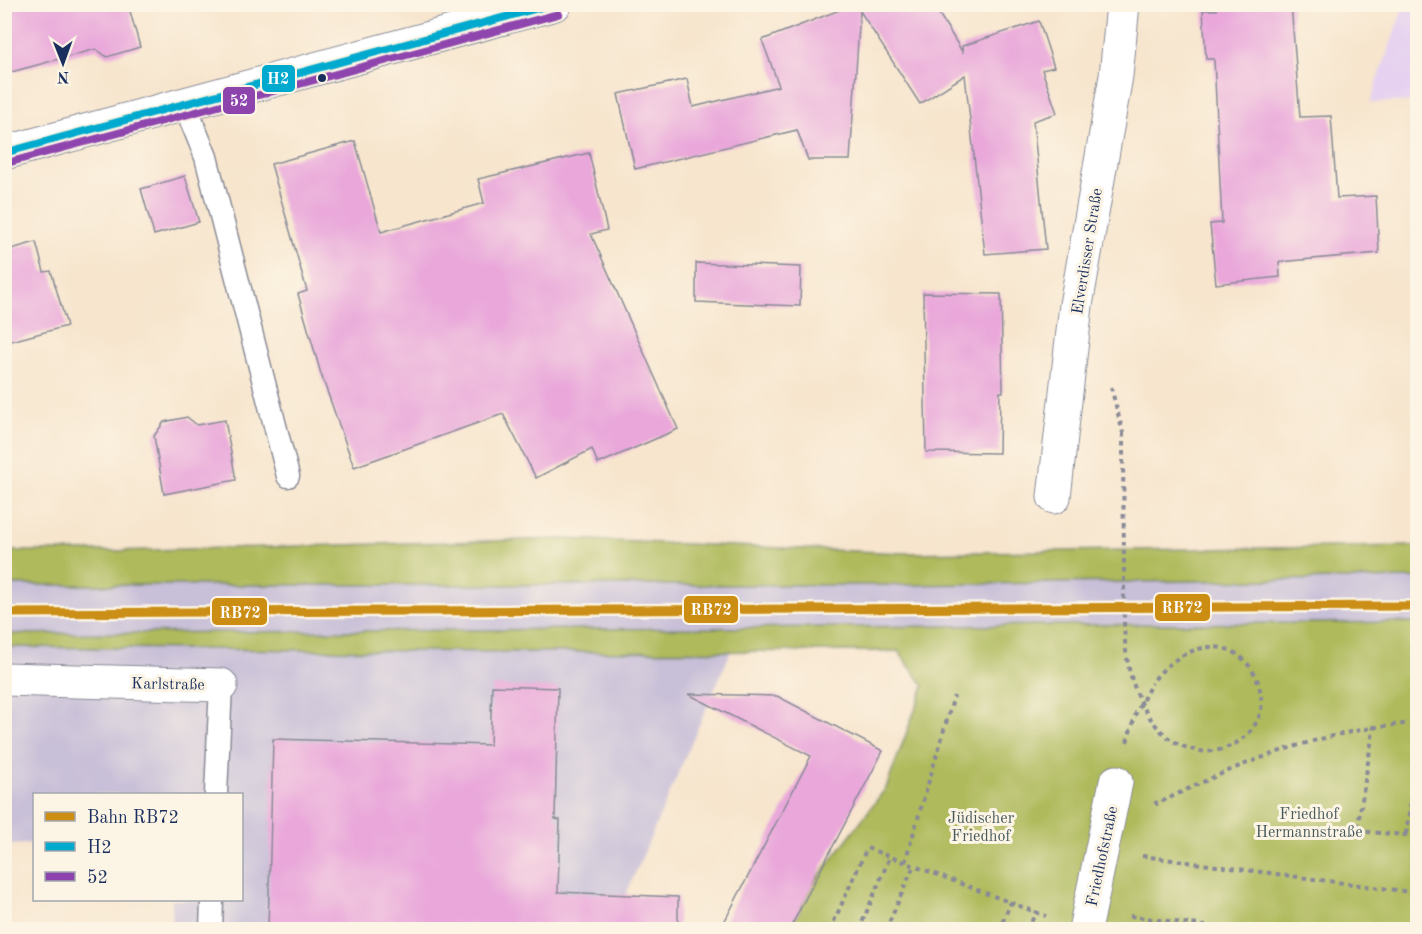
<svg xmlns="http://www.w3.org/2000/svg" width="1422" height="934" viewBox="0 0 1422 934" font-family="'Old Standard TT',serif">
  <rect width="100%" height="100%" fill="#fcf5e5"/>
  <filter id="ink" filterUnits="userSpaceOnUse"><feTurbulence type="fractalNoise" baseFrequency=".0167" numOctaves="2"/><feDisplacementMap in="SourceGraphic" scale="12" xChannelSelector="R" yChannelSelector="G"/><feConvolveMatrix kernelMatrix="1 2 1 2 8 2 1 2 1" color-interpolation-filters="sRGB"/></filter>
  <filter id="wash" filterUnits="userSpaceOnUse"><feTurbulence type="fractalNoise" baseFrequency=".008" numOctaves="4" result="noise"/><feDisplacementMap in="SourceGraphic" scale="24" xChannelSelector="R" yChannelSelector="G"/><feGaussianBlur stdDeviation="1.35" result="paint"/><feColorMatrix in="noise" values="0 0 0 0 0 0 0 0 0 0 0 0 0 0 0 0 0 1.4 0 .05"/><feComposite in="paint" operator="in"/></filter>
  <g filter="url(#wash)">
    <rect width="100%" height="100%" fill="#f7e5cd"/>
    <path fill="#e6d2f0" d="M1404,5H1417V101L1370,103Z"/>
    <path fill="#c8bfd8" d="M1417,578L1418,622L5,634L4,585H902Z
      M4,647L511,652L731,651L611,929L172,930V900H242V794H34V844L5,845Z"/>
    <path fill="#afba5c" stroke="#65745d" stroke-width="1.5" d="M566,539L903,553L1417,546L1418,578L902,585H5V551H112Z
      M1417,622V929H790L813,884L886,788L924,686L898,651L511,652L5,647L4,634Z"/>
    <g id="blocks">
      <path fill="#e9a7da" d="M4,4H128L140,47L107,57L96,49L4,74Z
        M855,4H933L963,53L962,46L1039,21L1054,67L1042,70L1057,113L1033,121L1046,249L985,254L965,75L920,104L860,11L850,160H808L797,130L635,169L618,94L687,79L693,107L779,86L762,40Z
        M1217,4H1291L1300,117L1331,116L1337,198L1376,196L1379,253L1279,262L1280,277L1216,284L1210,224L1222,223L1214,59H1206L1203,10H1217Z
        M355,141L381,232L484,203L478,179L589,153L607,230L591,234L678,429L598,464L592,449L536,478L503,414L354,467L321,374L298,294L307,291L271,164Z
        M185,176L199,222L154,235L141,189Z
        M36,242L44,272L51,271L67,326L4,343V251Z
        M696,263L801,267L800,306L696,302Z
        M923,293L1001,294L1003,392H1000L999,453L926,452Z
        M187,417L197,425L225,420L236,480L164,494L154,436L164,422Z
        M492,686L558,688L555,819L560,820L558,892L678,897V930H268L273,739L490,745Z
        M688,694L777,696L883,751L789,930H720L811,756Z"/>
    </g>
  </g>
  <g filter="url(#ink)">
    <use href="#blocks" fill-opacity="0" stroke="#898a96" stroke-width="1.5"/>
    <g fill="none" stroke-linecap="round" stroke-linejoin="round">
      <defs>
        <path id="lane" d="M184,103L206,157L288,476
          M216,794L221,685
          M211,930L212,900"/>
        <path id="street" d="M1054,497L1076,305L1116,76L1123,4
          M4,679L221,685
          M1085,930L1116,782"/>
        <path id="secondary" d="M4,153L555,4"/>
      </defs>
      <use href="#lane" stroke="#898a96" stroke-width="25"/>
      <use href="#street" stroke="#898a96" stroke-width="35"/>
      <use href="#secondary" stroke="#898a96" stroke-width="35"/>
      <path stroke="#898a96" stroke-width="4" stroke-dasharray="4.5 4.5" stroke-linecap="butt" d="M1111,387L1123,433
        M1374,725L1357,831L1418,836
        M1127,742L1136,713L1151,684
        M1155,801L1157,804C1238,763 1327,728 1418,723
        M1406,834L1417,762
        M1142,856L1418,893
        M905,862L954,696
        M1130,916L1236,930
        M830,930L867,848L1046,916
        M859,930L890,857
        M886,930L914,865
        M999,930L1011,902
        M1028,930L1036,911
        M1183,930L1184,923"/>
      <use href="#lane" stroke="#fff" stroke-width="22"/>
      <use href="#street" stroke="#fff" stroke-width="33"/>
      <use href="#secondary" stroke="#fff" stroke-width="33"/>
      <path stroke="#898a96" stroke-width="4" stroke-dasharray="4.5 4.5" stroke-linecap="butt" d="M1123,433C1123,482 1124,530 1124,579C1124,612 1122,651 1133,683C1141,707 1156,732 1178,744C1192,751 1207,754 1222,749C1241,743 1253,733 1260,714C1263,705 1261,691 1258,682C1236,627 1179,644 1151,684"/>
      <defs>
        <path id="bus-1" d="M4,153L553,4"/>
        <path id="bus-2" d="M7,163L558,14"/>
      </defs>
      <use href="#bus-1" stroke="#fcf5e5" stroke-width="12"/>
      <use href="#bus-2" stroke="#fcf5e5" stroke-width="12"/>
      <use href="#bus-1" stroke="#00a9ce" stroke-width="8"/>
      <use href="#bus-2" stroke="#8e44ad" stroke-width="8"/>
      <defs>
        <path id="rail-1" d="M4,613L1418,606"/>
      </defs>
      <use href="#rail-1" stroke="#fcf5e5" stroke-width="14"/>
      <use href="#rail-1" stroke="#cb8e13" stroke-width="9"/>
    </g>
  </g>
  <circle fill="#1b2f5e" stroke="#fcf5e5" stroke-width="2" cx="322" cy="78" r="5"/>
  <g text-anchor="middle" stroke-width="6" stroke-linejoin="round" paint-order="stroke">
    <g font-size="16" fill="#1b2f5e" stroke="#fcf5e5">
      <text transform="translate(1086 251) rotate(-81)" y="6">Elverdisser Straße</text>
      <text transform="translate(168 683) rotate(1)" y="6">Karlstraße</text>
      <text transform="translate(1101 856) rotate(-78)" y="6">Friedhofstraße</text>
    </g>
    <g font-size="16" fill="#47595d" stroke="#fcf5e5">
      <text x="1309" y="819">Friedhof<tspan x="1309" dy="18">Hermannstraße</tspan></text>
      <text x="981" y="823">Jüdischer<tspan x="981" dy="18">Friedhof</tspan></text>
    </g>
  </g>
  <g stroke="#fcf5e5" stroke-width="2">
    <rect x="261" y="64" width="35" height="29" rx="6" fill="#00a9ce"/>
    <rect x="222" y="86" width="34" height="29" rx="6" fill="#8e44ad"/>
    <rect x="1154" y="593" width="57" height="29" rx="6" fill="#cb8e13"/>
    <rect x="683" y="595" width="56" height="29" rx="6" fill="#cb8e13"/>
    <rect x="211" y="597" width="57" height="29" rx="6" fill="#cb8e13"/>
  </g>
  <g font-size="16" text-anchor="middle" font-weight="bold" fill="#fff">
    <text x="278" y="84">H2</text>
    <text x="239" y="106">52</text>
    <text x="1182" y="613">RB72</text>
    <text x="711" y="615">RB72</text>
    <text x="240" y="618">RB72</text>
  </g>
  <rect width="1422" height="934" fill="none" stroke="#fcf5e5" stroke-width="24"/>
  <rect x="33" y="793" width="210" height="108" fill="#fcf5e5" stroke="#a2a6af" stroke-width="1.5"/>
  <rect x="45" y="812" width="30" height="9" fill="#cb8e13" stroke="#a2a6af" stroke-width="1.5"/>
  <text x="87" y="823" font-size="18" fill="#1b2f5e">Bahn RB72</text>
  <rect x="45" y="842" width="30" height="9" fill="#00a9ce" stroke="#a2a6af" stroke-width="1.5"/>
  <text x="87" y="853" font-size="18" fill="#1b2f5e">H2</text>
  <rect x="45" y="872" width="30" height="9" fill="#8e44ad" stroke="#a2a6af" stroke-width="1.5"/>
  <text x="87" y="883" font-size="18" fill="#1b2f5e">52</text>
  <g transform="translate(63 63) rotate(179)" stroke="#fcf5e5" stroke-width="4.5" paint-order="stroke">
  <path d="M0-4.5L10 22L0 15L-10 22Z" fill="#1b2f5e"/>
  <text y="-9" font-size="16" font-weight="bold" text-anchor="middle" fill="#1b2f5e">N</text>
  </g>
</svg>
